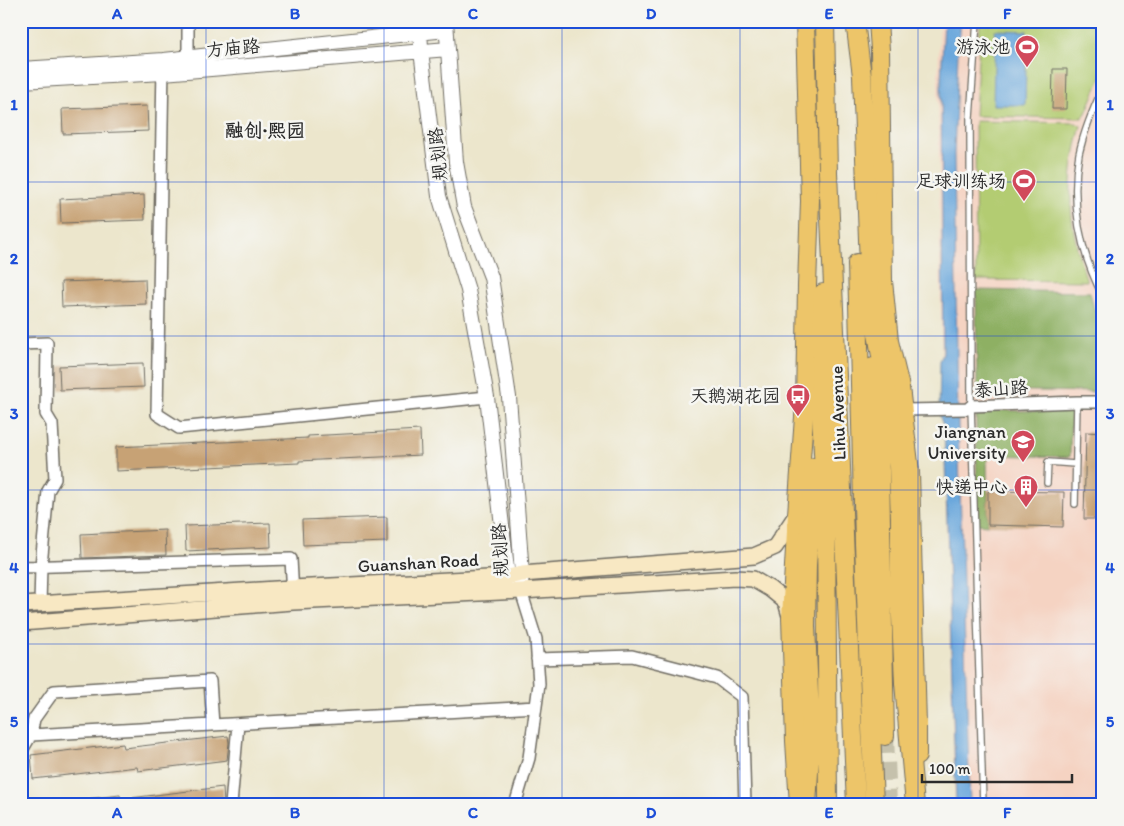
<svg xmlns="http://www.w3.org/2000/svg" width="1124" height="826" viewBox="0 0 1124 826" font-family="Itim,'LXGW WenKai TC',sans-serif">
  <rect width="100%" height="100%" fill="#f6f6f2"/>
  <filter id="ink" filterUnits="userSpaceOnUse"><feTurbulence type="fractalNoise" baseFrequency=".02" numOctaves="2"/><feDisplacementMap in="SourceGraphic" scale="10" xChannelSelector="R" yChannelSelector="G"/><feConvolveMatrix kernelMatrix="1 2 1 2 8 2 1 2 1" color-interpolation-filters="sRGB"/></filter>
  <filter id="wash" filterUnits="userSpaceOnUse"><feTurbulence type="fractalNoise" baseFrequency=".0096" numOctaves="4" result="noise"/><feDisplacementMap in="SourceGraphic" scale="20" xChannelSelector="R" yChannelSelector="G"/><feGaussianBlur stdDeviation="1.12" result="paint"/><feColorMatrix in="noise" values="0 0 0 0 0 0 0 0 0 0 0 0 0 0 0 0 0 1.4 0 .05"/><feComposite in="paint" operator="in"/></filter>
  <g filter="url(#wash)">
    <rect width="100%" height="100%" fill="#ece6cc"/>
    <path fill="#f5d3c2" d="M940,21H1103V805H955L948,593L941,333L938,79Z"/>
    <path fill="#b3cc72" stroke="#6f7c4e" d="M980,21H1103L1102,75L1086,113L1082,118L975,116Z
      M975,121L1076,123L1081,126C1065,182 1068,226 1087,281L976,280Z"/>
    <path fill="#8eb064" stroke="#5c6e48" d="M976,290L1090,292L1094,308L1101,322V392L977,390Z
      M983,410L1071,412L1070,457L987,455L988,525L977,524L976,417L978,412Z"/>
    <path fill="#6ba7dc" stroke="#4b6984" d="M944,21H961L958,53L954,154L958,423L970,805H956L944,428L939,414L940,362L943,353L941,80Z
      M995,30L1027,31L1025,105H993Z"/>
    <g id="blocks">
      <path fill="#c7a275" d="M1053,69H1067L1066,109H1052Z
        M147,106L148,131L63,134L62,109Z
        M144,195L145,220L61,223L60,199Z
        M145,279L146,304L62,307L61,282Z
        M143,363L144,387L60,390L59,366Z
        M420,430L421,455L299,461V463L116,471V447L308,438V436Z
        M1086,432L1103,433V519H1084Z
        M988,491L1064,492L1063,527L988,525Z
        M387,517V542L303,545L302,520Z
        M270,523L271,547L186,551L185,526Z
        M165,530L166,555L82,558L81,534Z
        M228,736L229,743L227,760L138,771L137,767L33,779L31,755L123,744L124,748Z
        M223,787L224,805H86L85,799L120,795L121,799Z"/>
    </g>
  </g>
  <g filter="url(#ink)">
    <use href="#blocks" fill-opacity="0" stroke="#6f6c63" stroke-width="1"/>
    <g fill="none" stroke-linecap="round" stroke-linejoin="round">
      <path stroke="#c5c1ac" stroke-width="18" stroke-dasharray="18 9" stroke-linecap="butt" d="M885,736L888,805"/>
      <defs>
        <path id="service" d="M977,21L970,118L971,406L983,805
          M1103,88C1093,109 1084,131 1079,154C1070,202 1080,253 1103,296
          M1047,483L1048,462L1075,464
          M1075,504L1077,402"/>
        <path id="minor" d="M188,57V21
          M163,66L157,414L179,428L487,397
          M21,344L47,343L46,414L52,424L55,479L48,491L41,566L40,604
          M902,410L968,409L971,406L1077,402H1103
          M21,567L291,559L293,595
          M537,659L632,656L717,678L742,697L745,805
          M31,735L34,719L54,691L210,681L213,725
          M21,752L31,735L536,707
          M231,805L238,724
          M515,805L529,758L539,684L536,639L521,591"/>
        <path id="tertiary" d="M420,21L421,51L439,196L468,290L487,397L508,577L514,584
          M446,21L456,162L464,207L491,277L509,397L522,574L521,585
          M21,69L164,60L446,30
          M21,81L163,73L448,49"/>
        <path id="secondary" d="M21,605L292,588L508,577L522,574L754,556L775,547L797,514
          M21,623L293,602L521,591L735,578L753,579L770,589L786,602L790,616"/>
        <path id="primary" d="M878,21L880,50L883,281L889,341L900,387L910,472L917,725V756
          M799,805L795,741L791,618L797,514L805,403L807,286L810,201L805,21"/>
        <path id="trunk" d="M825,21L828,173L856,805
          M855,21L862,76L870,294L890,407L898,466L900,518V594L904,683L915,805
          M857,263L864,544L874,805
          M823,293L820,391L826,513L828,805
          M873,367L880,471L885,736
          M807,805L811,740L806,626L807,565L814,467"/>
      </defs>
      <use href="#service" stroke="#6f6c63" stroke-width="8"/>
      <use href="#minor" stroke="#6f6c63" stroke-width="14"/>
      <use href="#tertiary" stroke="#6f6c63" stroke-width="16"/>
      <use href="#secondary" stroke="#6f6c63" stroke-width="18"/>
      <use href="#primary" stroke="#6f6c63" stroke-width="20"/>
      <use href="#trunk" stroke="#6f6c63" stroke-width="20"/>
      <use href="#service" stroke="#fff" stroke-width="5.5"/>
      <use href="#minor" stroke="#fff" stroke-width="11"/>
      <use href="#tertiary" stroke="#fff" stroke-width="14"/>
      <use href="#secondary" stroke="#f8e8c3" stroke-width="15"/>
      <use href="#primary" stroke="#edc569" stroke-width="18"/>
      <use href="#trunk" stroke="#edc569" stroke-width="18"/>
    </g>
  </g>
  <path fill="none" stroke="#1d4ed8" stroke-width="1" stroke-opacity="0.55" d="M206,21V805M384,21V805M562,21V805M740,21V805M918,21V805M21,182H1103M21,336H1103M21,490H1103M21,644H1103"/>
  <defs>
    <symbol id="stadium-pin" viewBox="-11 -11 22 30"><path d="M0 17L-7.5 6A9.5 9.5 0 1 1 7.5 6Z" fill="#d1495b" stroke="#f6f6f2"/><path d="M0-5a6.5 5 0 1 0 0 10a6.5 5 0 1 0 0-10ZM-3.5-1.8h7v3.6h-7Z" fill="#fff"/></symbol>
    <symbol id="bus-pin" viewBox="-11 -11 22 30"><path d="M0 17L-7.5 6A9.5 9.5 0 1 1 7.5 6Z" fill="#d1495b" stroke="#f6f6f2"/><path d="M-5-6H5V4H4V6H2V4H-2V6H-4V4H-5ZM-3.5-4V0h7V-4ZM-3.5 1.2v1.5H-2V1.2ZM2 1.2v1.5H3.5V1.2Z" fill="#fff"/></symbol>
    <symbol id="university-pin" viewBox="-11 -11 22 30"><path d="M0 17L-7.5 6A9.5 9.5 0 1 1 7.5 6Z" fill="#d1495b" stroke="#f6f6f2"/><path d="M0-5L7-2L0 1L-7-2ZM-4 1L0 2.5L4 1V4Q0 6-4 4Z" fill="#fff"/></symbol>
    <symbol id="building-pin" viewBox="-11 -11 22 30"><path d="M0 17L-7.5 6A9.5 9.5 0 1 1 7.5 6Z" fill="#d1495b" stroke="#f6f6f2"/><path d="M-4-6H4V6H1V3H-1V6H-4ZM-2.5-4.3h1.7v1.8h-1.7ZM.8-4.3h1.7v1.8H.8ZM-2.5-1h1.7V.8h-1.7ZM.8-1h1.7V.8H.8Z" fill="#fff"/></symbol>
  </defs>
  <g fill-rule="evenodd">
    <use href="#stadium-pin" x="1013" y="33" width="28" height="38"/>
    <use href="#stadium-pin" x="1010" y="167" width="28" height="38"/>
    <use href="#bus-pin" x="784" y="382" width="28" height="38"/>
    <use href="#university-pin" x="1009" y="428" width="28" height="38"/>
    <use href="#building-pin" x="1012" y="473" width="28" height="38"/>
  </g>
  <g text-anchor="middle" stroke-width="5" stroke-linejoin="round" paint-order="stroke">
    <g font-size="18" fill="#2b2b2b" stroke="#f6f6f2" text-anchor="end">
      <text x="1010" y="53">游泳池</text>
      <text x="1006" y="187">足球训练场</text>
      <text x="780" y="402">天鹅湖花园</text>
      <text x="1006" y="438">Jiangnan<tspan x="1006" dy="21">University</tspan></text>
      <text x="1008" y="493">快递中心</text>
    </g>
    <g font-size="18" fill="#2b2b2b" stroke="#f6f6f2">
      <text transform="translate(233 48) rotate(-5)" y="6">方庙路</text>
      <text transform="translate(438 154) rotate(-96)" y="6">规划路</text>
      <text transform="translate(1001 389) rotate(-4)" y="6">泰山路</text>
      <text transform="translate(838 413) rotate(-92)" y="6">Lihu Avenue</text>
      <text transform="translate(500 550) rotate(-93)" y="6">规划路</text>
      <text transform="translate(418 563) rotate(-3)" y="6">Guanshan Road</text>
    </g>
    <g font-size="19" font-weight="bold" fill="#2b2b2b" stroke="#f6f6f2">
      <text x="265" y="137">融创·熙园</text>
    </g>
  </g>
  <rect width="1124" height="826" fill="none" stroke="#f6f6f2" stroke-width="55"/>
  <path d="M922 774v8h150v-8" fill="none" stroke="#2b2b2b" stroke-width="2.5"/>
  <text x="929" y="774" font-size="15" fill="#2b2b2b" stroke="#f6f6f2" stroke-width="4" paint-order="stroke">100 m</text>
  <rect x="28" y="28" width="1068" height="770" fill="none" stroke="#1d4ed8" stroke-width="2"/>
  <g font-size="16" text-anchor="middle" font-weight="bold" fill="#1d4ed8">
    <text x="117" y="19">A</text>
    <text x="295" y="19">B</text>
    <text x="473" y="19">C</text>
    <text x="651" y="19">D</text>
    <text x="829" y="19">E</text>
    <text x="1007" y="19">F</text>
    <text x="14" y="110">1</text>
    <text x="1110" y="110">1</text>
    <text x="14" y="264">2</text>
    <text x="1110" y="264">2</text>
    <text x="14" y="419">3</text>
    <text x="1110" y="419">3</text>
    <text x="14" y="573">4</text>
    <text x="1110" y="573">4</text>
    <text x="14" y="727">5</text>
    <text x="1110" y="727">5</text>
    <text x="117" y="818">A</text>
    <text x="295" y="818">B</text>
    <text x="473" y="818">C</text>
    <text x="651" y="818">D</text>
    <text x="829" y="818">E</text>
    <text x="1007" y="818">F</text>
  </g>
</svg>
